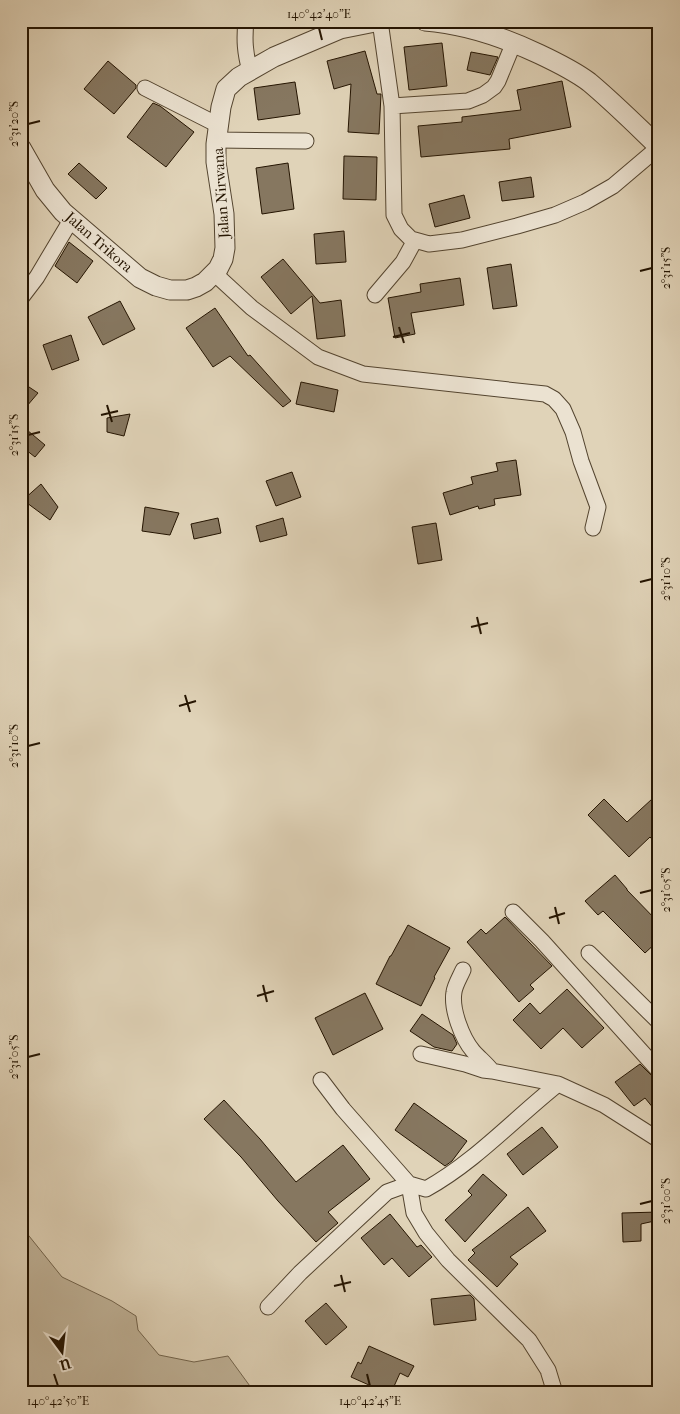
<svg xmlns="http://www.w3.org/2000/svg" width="680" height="1414" viewBox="0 0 680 1414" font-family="'IM FELL French Canon',serif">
  <rect width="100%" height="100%" fill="#e0d3b8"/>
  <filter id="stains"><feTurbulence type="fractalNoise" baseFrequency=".004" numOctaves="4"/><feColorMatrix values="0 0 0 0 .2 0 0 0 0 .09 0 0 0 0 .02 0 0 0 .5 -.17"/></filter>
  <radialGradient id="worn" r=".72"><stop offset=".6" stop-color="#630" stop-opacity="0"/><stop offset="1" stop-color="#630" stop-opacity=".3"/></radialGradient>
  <path fill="#c0b399" stroke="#72644d" d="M21,1226L62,1277L112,1301L136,1316L138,1330L159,1355L194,1362L228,1356L255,1393H21Z"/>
  <path fill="#867760" stroke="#241401" d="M442,43L447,86L409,90L404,47Z
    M365,51L377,94H381L379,134L348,132L351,84L334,89L327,61Z
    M471,52L498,57L490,75L467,70Z
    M108,61L136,85V88L114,114L84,89Z
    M562,81L571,127L509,139L510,149L421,157L418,126L462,122V117L521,110L517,90Z
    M295,82L300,114L258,120L254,88Z
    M153,103L160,106L194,132L166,167L127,137Z
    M344,156L377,157L376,200L343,199Z
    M79,163L107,188L96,199L68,174Z
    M288,163L294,209L262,214L256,168Z
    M531,177L534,197L502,201L499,182Z
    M464,195L470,218L435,227L429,204Z
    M344,231L346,262L316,264L314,234Z
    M69,242L93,261L77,283L55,266Z
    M283,259L320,303L341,300L345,336L317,339L312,296L291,314L261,277Z
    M511,264L517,306L493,309L487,268Z
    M460,278L464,305L411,313L415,334L395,338L388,298L421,292L420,284Z
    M120,301L135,329L103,345L88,317Z
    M215,308L248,356L250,355L291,401L283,407L230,356L213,367L186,328Z
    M71,335L79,360L52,370L43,345Z
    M301,382L338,390L334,412L296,404Z
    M26,385L38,393L21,413V392Z
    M130,414L124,436L107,432V418Z
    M21,425L45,445L35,457L21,446Z
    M516,460L521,495L494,499L495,505L479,509L478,506L450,515L443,493L473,484L471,477L498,471L496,463Z
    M292,472L301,497L276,506L266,481Z
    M41,484L58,507L50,520L23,500Z
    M145,507L179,513L170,535L142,531Z
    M218,518L221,533L194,539L191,524Z
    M283,518L287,535L260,542L256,526Z
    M436,523L442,560L418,564L412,527Z
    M604,799L627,822L652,799L659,807V847L650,837L629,857L588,815Z
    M615,875L627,889V890L659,923V940L645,953L603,911L598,915L585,901Z
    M505,917L552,966L530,985L534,989L519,1002L467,942L481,929L486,934Z
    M408,925L450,948L434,977L435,978L421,1006L376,984L390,956H391Z
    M567,989L604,1028L582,1048L563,1028L541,1049L513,1020L530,1003L540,1014Z
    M365,993L383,1029L333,1055L315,1018Z
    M422,1014L453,1035L457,1044L452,1051L434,1047L410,1031Z
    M640,1064L659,1083V1115L645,1098L634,1106L615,1082Z
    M224,1100L260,1139L296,1182L343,1145L370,1179L328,1212L338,1223L316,1242L278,1201L241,1157L204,1119Z
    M414,1103L467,1141L452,1161L445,1166L395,1130Z
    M542,1127L558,1147L523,1175L507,1154Z
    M483,1174L507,1195L465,1242L445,1220L472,1195L468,1191Z
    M528,1207L546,1231L510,1257L518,1264L497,1287L468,1260L475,1253L472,1250Z
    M659,1212V1220L641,1224V1241L623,1242L622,1213Z
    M390,1214L417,1247L421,1245L432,1257L409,1277L392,1258L384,1265L361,1238Z
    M470,1295L474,1299L476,1320L434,1325L431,1299Z
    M326,1303L347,1327L326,1345L305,1321Z
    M369,1346L414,1366L408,1377L400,1373L391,1393H387L351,1377L358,1362L361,1364Z"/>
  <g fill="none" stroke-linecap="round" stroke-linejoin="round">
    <defs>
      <path id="minor" d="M246,21C244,40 245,53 250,71
        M380,21L392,106L394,215L401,229L411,239L429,244L462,240L517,226L555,215L585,202L613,186L659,147
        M490,21V34
        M145,88L218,125
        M392,106L468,101L483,95L494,87L498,81L514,42
        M217,140L306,141
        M214,273L252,308L318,357L363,374L545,394L554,399L563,409L573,432L581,461L598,507L593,528
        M375,295L403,262L415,240
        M21,298L37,277L71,220
        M513,912L542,941L659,1071
        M589,953L659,1022
        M463,970C460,977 455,985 454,992C451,1009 462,1038 473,1051C479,1058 486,1063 492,1071
        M421,1054L465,1064L483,1070L492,1071L558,1084L604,1105L659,1140
        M321,1080L343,1109L409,1184L426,1189C475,1162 515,1118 558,1084
        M268,1307L300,1273L387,1192L409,1184L414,1213L426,1233L448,1260L529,1340L548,1370L555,1393"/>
      <path id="tertiary" d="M425,21C465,24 503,37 539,54C556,62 573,70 589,82C613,102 636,125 659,147
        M21,148L45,190L63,212L140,278L156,286L170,290H187L196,287L205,282L218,269L223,259L225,248L224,214L216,162V144L221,107L226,89L239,77L274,57L340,29L380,21"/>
    </defs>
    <use href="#minor" stroke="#53442f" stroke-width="17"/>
    <use href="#tertiary" stroke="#53442f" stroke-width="21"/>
    <use href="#minor" stroke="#ebe2d1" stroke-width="15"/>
    <use href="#tertiary" stroke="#ebe2d1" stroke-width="19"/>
  </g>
  <path fill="none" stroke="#241401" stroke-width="2" d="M319,28L322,40M28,124L40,121M640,271L652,268M399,327L404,343M393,337L410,333M107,405L112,422M101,415L118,411M28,435L40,432M640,582L652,579M477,617L481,634M471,627L488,623M185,695L190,712M179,706L196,701M28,746L40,743M640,893L652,890M555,907L559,924M549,918L565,913M263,985L267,1002M257,996L274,991M28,1057L40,1054M640,1204L652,1201M341,1275L345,1292M334,1286L351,1282M54,1374L58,1386M367,1374L370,1386"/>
  <g text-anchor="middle" stroke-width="4" stroke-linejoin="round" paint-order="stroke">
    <g font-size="15" fill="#241401" stroke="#ebe2d1">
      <text transform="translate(221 193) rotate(-94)" y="5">Jalan Nirwana</text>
      <text transform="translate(99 242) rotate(41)" y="5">Jalan Trikora</text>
    </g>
  </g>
  <rect width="680" height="1414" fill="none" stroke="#e0d3b8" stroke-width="55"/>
  <g transform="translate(62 1352) rotate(165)" stroke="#ebe2d1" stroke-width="4" paint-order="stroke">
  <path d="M0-4L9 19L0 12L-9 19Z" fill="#241401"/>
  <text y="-8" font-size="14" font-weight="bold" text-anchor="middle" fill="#241401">U</text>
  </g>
  <rect x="28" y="28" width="624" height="1358" fill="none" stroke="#241401" stroke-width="2"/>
  <g font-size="12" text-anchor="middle" fill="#241401">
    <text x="319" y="18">140°42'40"E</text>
    <text transform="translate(14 124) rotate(-90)" y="4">2°31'20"S</text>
    <text transform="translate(666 268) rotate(-90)" y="4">2°31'15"S</text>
    <text transform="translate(14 435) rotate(-90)" y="4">2°31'15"S</text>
    <text transform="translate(666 579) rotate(-90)" y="4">2°31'10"S</text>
    <text transform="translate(14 746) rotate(-90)" y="4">2°31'10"S</text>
    <text transform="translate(666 890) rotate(-90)" y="4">2°31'05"S</text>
    <text transform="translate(14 1057) rotate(-90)" y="4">2°31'05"S</text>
    <text transform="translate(666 1201) rotate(-90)" y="4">2°31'00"S</text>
    <text x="58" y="1405">140°42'50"E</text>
    <text x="370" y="1405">140°42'45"E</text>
  </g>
  <rect width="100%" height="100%" filter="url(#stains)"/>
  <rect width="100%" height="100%" fill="url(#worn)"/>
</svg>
